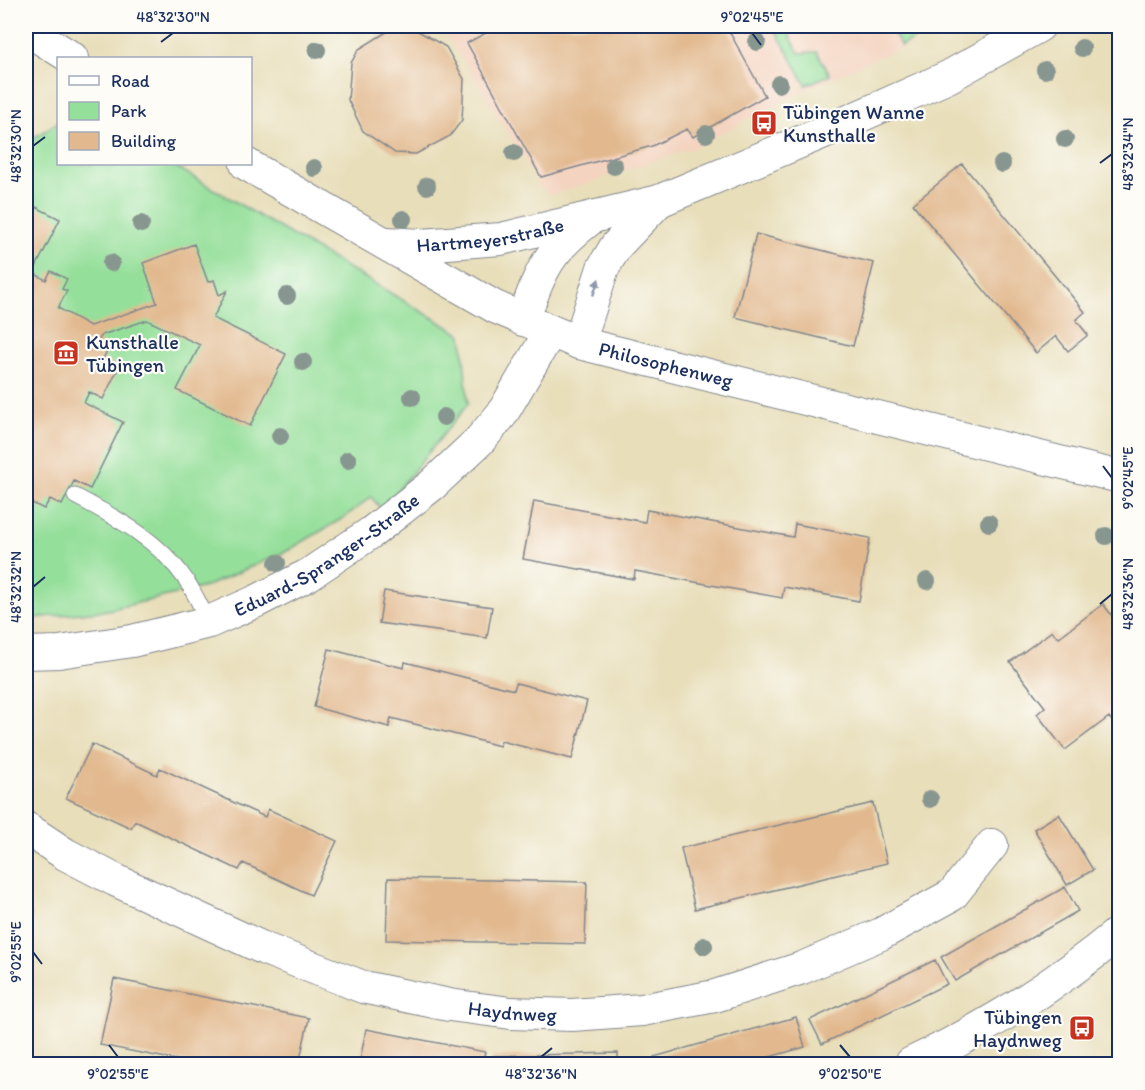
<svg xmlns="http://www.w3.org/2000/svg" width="1145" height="1090" viewBox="0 0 1145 1090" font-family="Itim,sans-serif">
  <rect width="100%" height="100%" fill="#fdfcf7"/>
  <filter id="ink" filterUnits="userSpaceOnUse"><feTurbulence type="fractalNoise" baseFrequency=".0167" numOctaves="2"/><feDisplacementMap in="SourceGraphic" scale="12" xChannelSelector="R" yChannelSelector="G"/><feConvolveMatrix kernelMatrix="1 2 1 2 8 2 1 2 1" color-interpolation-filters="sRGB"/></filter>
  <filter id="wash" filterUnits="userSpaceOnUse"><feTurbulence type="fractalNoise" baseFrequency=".008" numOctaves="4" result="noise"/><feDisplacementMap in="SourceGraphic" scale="24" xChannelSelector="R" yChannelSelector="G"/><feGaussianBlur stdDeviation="1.35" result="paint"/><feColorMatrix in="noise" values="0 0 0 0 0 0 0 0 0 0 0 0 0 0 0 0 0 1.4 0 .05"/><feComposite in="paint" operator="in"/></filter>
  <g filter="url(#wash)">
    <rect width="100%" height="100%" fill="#e8deba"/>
    <path fill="#f4d3c0" d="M439,26H943L906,45L792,96L693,148L551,195L541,188L470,71Z"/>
    <path fill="#94df9a" stroke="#58877c" stroke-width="1.5" d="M773,26H803L789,34L799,53L817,52L830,75L806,85Z
      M890,26H910L916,38L901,46Z
      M58,122V164H171L462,335L468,404L382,510L371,497L345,517L287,551L205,587L108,610L26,619V143Z"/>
    <g id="blocks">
      <path fill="#e2b98f" d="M499,26H726L765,96L693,137L687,129L652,146L541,177L467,43Z
        M393,28H413L446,47L464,79L462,120L450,136L416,154L395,153L363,131L348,100L351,63L359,49Z
        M962,164L1085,312L1076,320L1088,335L1068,351L1056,336L1036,353L913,204Z
        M26,202L60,219L33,273L46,280L51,271L67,279L62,289L67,291L58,308L90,326L157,303L143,263L194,244L208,282L214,280L219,295L227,291L213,318L286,354L250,426L177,390L200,345L147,320L102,335L98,341L109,347L103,359L119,367L103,399L89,392L84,403L123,422L90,489L74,481L62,505L50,499L44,509L26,500Z
        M756,234L874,263L853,346L735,317Z
        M534,501L645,522L647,510L793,537L795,524L870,538L859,601L784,587L782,598L635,571L634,579L523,559Z
        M384,591L492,607L487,638L379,623Z
        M1103,604L1120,626V732L1109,717L1065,750L1037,714L1045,707L1010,662L1052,631L1058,638Z
        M329,649L404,668L405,662L514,690L516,683L587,701L572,759L501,741L500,746L391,718L389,727L314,707Z
        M92,744L157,775L160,768L265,817L268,809L337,841L311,895L243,863L239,870L135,821L131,828L66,798Z
        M873,803L887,863L695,909L681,848Z
        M1059,814L1093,870L1067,885L1034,829Z
        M388,878L587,882L585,944L386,940Z
        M1065,887L1078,911L955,981L941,957Z
        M26,912L33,914L26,940Z
        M935,960L947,984L822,1044L810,1020Z
        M114,979L309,1018L299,1064H197L100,1045Z
        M796,1017L805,1047L744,1064H657L654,1057Z
        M366,1029L485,1052L482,1064H380L360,1061Z
        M618,1053V1064H492V1056Z"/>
    </g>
  </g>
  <g filter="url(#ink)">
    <use href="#blocks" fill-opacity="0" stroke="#82868c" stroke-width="1.5"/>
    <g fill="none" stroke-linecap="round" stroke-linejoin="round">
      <defs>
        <path id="service" d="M75,496C117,518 159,540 186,580C195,593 201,608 209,622"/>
        <g id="minor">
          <path d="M26,29L72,58"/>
          <path id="s1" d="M246,164L495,307L579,343L1120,477"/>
          <path id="s2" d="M387,243L421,245L501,239L659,201L824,132L948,77L1039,26"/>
          <path d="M523,320C541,271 546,253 589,220"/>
          <path d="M579,343L603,268L616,246L659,201"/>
          <path id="s3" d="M26,653L59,652L132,641L209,622L257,601L308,575L372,532L432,485L479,441L502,414L550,332"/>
          <path id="s4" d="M26,828L65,854L115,880L265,949L363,987L449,1005L511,1013L572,1015L642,1010L715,996L802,968L881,934L952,895L992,845"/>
        </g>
        <path id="tertiary" d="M911,1064C985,1029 1056,985 1120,932"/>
      </defs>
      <use href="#service" stroke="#82868c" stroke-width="17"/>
      <use href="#minor" stroke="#82868c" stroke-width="34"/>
      <use href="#tertiary" stroke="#82868c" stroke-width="35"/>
      <use href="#service" stroke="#fff" stroke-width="15"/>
      <use href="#minor" stroke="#fff" stroke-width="32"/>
      <use href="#tertiary" stroke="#fff" stroke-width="33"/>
    </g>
    <g fill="#889690">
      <circle cx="757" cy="42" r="9"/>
      <circle cx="1082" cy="48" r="9"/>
      <circle cx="317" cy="50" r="9"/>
      <circle cx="1045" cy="70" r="9"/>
      <circle cx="779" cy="84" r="9"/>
      <circle cx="706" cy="134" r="9"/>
      <circle cx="1065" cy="139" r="9"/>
      <circle cx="514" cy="153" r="9"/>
      <circle cx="1002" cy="164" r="9"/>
      <circle cx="614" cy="166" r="9"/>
      <circle cx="314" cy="168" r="9"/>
      <circle cx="427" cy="186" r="9"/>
      <circle cx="403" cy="219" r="9"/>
      <circle cx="141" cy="224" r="9"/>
      <circle cx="111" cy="263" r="9"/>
      <circle cx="287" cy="296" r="9"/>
      <circle cx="303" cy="362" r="9"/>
      <circle cx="412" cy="397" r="9"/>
      <circle cx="444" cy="417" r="9"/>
      <circle cx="280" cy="436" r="9"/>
      <circle cx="348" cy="460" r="9"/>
      <circle cx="989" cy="523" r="9"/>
      <circle cx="1106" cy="536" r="9"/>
      <circle cx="277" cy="563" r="9"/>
      <circle cx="927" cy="581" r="9"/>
      <circle cx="930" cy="799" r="9"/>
      <circle cx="704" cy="946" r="9"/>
    </g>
    <defs><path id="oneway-solid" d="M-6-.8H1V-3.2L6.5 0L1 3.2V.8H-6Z" transform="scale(1.5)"/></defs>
    <use fill="#8d97ae" href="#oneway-solid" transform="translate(596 287) rotate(-71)"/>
  </g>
  <path fill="none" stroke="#1b2f5e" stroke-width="2" d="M752,33L761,45M161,42L173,33M33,146L45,137M1100,163L1112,154M1103,466L1112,478M33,587L45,577M1100,604L1112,594M33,952L42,964M109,1045L118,1057M840,1045L850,1057M541,1057L552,1048"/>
  <defs>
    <symbol id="bus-square" viewBox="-11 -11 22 22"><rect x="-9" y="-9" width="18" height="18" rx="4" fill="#c8321e" stroke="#fdfcf7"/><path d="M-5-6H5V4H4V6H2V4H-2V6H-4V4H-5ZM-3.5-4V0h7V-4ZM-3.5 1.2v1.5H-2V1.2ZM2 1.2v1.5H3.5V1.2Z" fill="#fff"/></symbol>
    <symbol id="museum-square" viewBox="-11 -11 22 22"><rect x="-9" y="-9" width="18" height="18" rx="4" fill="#c8321e" stroke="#fdfcf7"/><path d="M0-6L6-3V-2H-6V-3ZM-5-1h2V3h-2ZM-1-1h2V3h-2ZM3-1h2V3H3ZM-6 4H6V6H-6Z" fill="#fff"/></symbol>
  </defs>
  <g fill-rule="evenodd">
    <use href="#bus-square" x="749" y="108" width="30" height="30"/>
    <use href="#museum-square" x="51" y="338" width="30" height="30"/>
    <use href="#bus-square" x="1067" y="1013" width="30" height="30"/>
  </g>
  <g text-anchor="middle" stroke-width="4.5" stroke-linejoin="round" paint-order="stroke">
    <g font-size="20" fill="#1b2f5e" stroke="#fdfcf7" text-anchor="start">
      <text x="783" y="119">Tübingen Wanne<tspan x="783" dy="23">Kunsthalle</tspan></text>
      <text x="86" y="349">Kunsthalle<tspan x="86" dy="23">Tübingen</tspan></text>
      <text x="1062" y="1024" text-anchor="end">Tübingen<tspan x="1062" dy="23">Haydnweg</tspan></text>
    </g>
    <g font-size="20" fill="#1b2f5e" stroke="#fdfcf7">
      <text dy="7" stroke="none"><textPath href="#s2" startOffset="104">Hartmeyerstraße</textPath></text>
      <text dy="7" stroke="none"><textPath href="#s1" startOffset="468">Philosophenweg</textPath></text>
      <text dy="7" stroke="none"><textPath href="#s3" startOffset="322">Eduard-Spranger-Straße</textPath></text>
      <text dy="7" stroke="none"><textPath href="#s4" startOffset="525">Haydnweg</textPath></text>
    </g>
  </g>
  <rect width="1145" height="1090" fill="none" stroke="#fdfcf7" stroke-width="66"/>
  <rect x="57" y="57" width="195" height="108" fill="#fdfcf7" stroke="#a3aaba" stroke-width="1.5"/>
  <rect x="69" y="76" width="30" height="9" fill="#ffffff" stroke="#a3aaba" stroke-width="1.5"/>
  <text x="111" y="87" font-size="18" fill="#1b2f5e">Road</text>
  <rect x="69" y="102" width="30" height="18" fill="#94df9a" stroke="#a3aaba" stroke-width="1.5"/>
  <text x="111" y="117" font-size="18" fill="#1b2f5e">Park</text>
  <rect x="69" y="132" width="30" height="18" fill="#e2b98f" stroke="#a3aaba" stroke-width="1.5"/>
  <text x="111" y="147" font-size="18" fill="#1b2f5e">Building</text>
  <rect x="33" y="33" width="1079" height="1024" fill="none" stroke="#1b2f5e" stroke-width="2"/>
  <g font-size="15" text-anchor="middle" fill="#1b2f5e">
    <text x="173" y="22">48°32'30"N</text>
    <text x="752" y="22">9°02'45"E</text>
    <text transform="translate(16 146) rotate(-90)" y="5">48°32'30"N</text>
    <text transform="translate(1128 154) rotate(-90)" y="5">48°32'34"N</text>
    <text transform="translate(1128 478) rotate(-90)" y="5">9°02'45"E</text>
    <text transform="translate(16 587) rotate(-90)" y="5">48°32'32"N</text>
    <text transform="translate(1128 594) rotate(-90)" y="5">48°32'36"N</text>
    <text transform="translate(16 952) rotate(-90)" y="5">9°02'55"E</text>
    <text x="118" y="1079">9°02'55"E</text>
    <text x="541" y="1079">48°32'36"N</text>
    <text x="850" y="1079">9°02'50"E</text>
  </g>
</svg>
